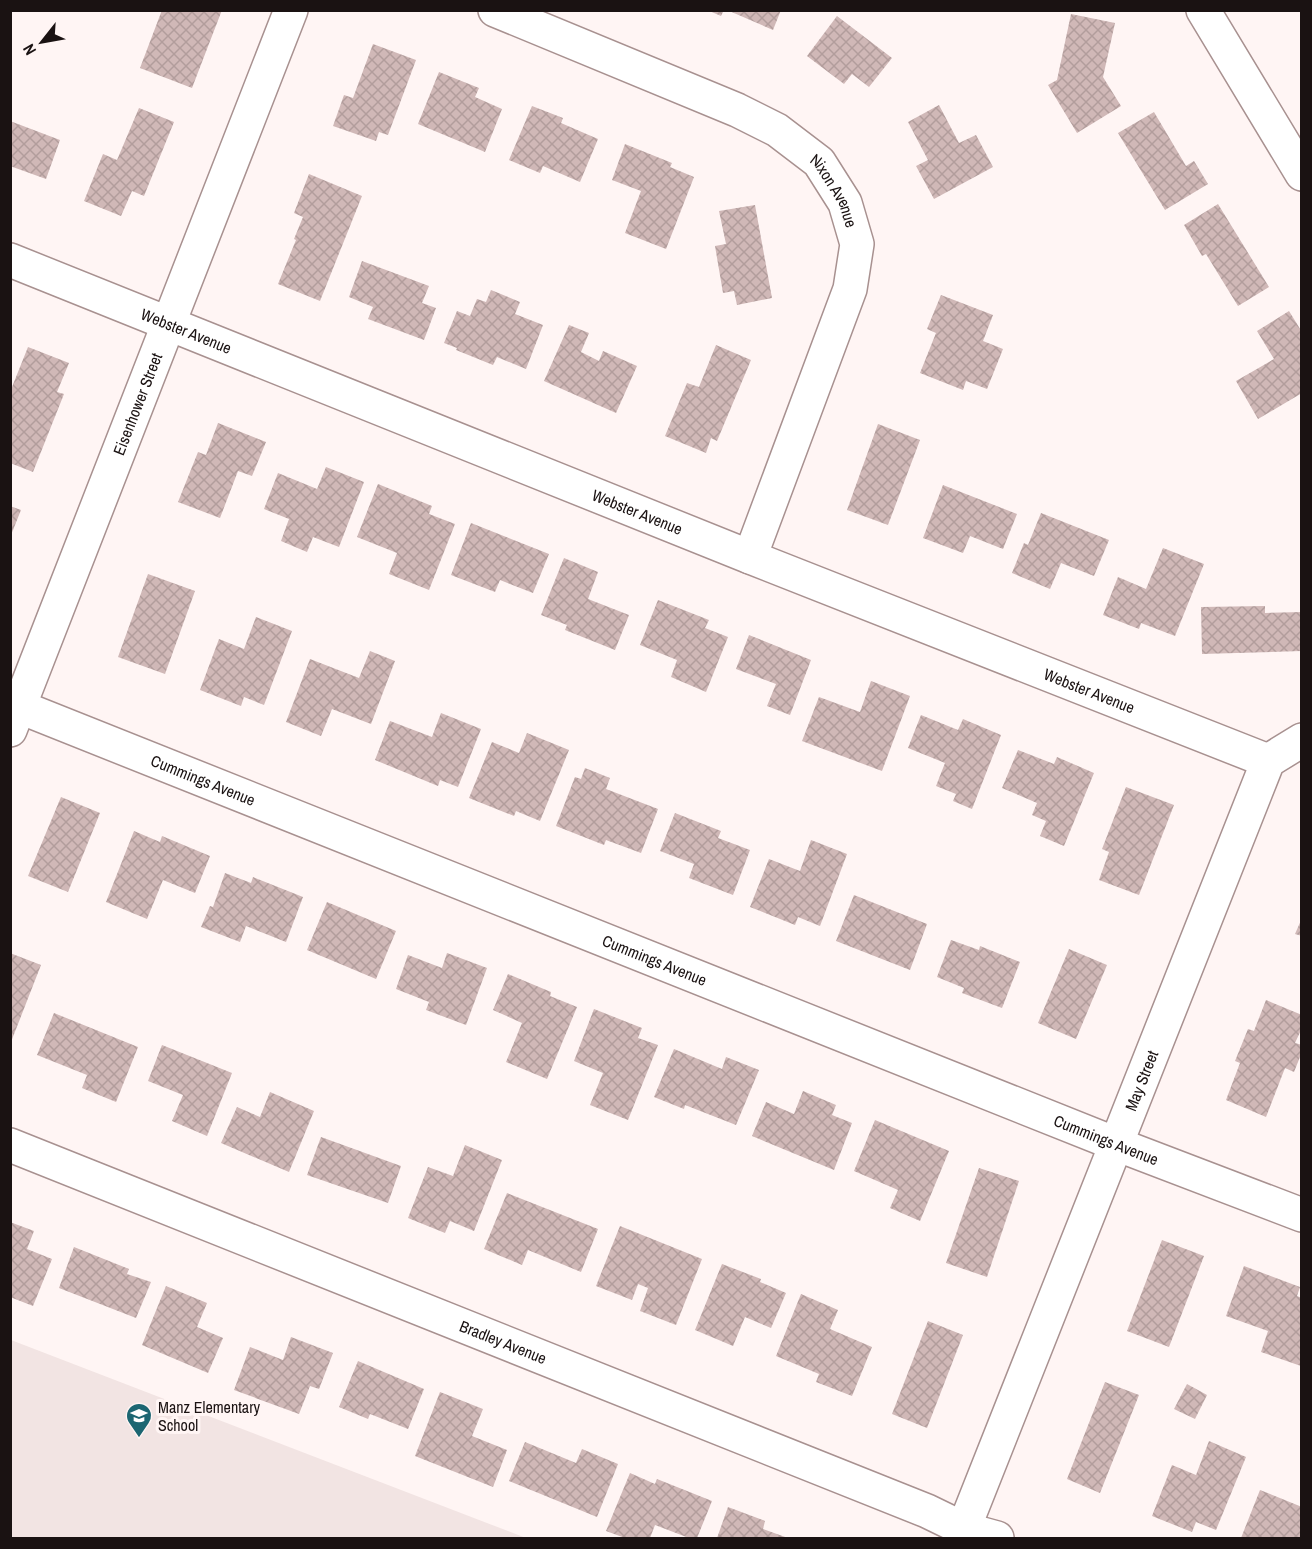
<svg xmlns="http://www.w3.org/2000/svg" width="1312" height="1549" viewBox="0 0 1312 1549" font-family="'Archivo Narrow',sans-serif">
  <defs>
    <pattern id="building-cross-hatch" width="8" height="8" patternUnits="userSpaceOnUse" patternTransform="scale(1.5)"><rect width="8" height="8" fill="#d0b8b7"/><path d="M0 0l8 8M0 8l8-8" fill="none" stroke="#b29d9c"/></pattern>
  </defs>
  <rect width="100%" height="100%" fill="#fff5f4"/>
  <path fill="#f2e4e3" d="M11,1340L526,1538H11Z"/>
  <path fill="url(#building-cross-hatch)" d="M162,10H222L192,88L140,68Z
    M707,10H724L721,16Z
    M727,10H781L773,30Z
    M1071,14L1115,23L1103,77L1121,106L1077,133L1048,85L1057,80Z
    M837,16L892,58L869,87L852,74L844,84L807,56Z
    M373,44L416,60L388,135L379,132L376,141L333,126L344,95L353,98Z
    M439,72L479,88L475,97L502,109L485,152L418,124Z
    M939,105L959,143L976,135L993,167L934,199L916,166L928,160L908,122Z
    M532,106L563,118L561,123L598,139L580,182L543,166L540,173L509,160Z
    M139,108L174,122L144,196L132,191L121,216L84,201L103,154L117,160Z
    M1154,112L1186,166L1194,161L1208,184L1165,210L1118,133Z
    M10,121L60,140L46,179L10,166Z
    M625,144L672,163L670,167L694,177L666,249L625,233L641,191L612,180Z
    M309,174L362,196L320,301L278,284L296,240L294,239L303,217L294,213Z
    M1218,204L1269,287L1238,306L1206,254L1202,256L1184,225Z
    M755,205L772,298L737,305L734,291L723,293L715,246L726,244L719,211Z
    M362,261L429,286L422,303L436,308L424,340L368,319L373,307L349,297Z
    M491,290L520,302L515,314L543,325L526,369L497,357L493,365L456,350L457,348L444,343L457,311L470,316L477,299L486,302Z
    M941,295L993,315L983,341L1003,349L987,389L966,381L963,390L920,373L936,333L927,329Z
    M1289,311L1302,332V393L1258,419L1236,381L1274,359L1257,331Z
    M569,325L589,333L581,352L599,361L603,351L637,366L616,413L544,381Z
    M716,345L751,360L717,441L711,438L706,453L665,436L687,383L699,387Z
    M28,347L69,363L57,392L64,394L33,472L10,463V392Z
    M218,423L266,442L252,476L238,471L220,518L178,502L198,452L206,455Z
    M878,424L920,440L888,525L847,510Z
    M326,467L364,482L339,547L313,537L307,552L281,541L289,519L264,509L278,473L317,489Z
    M378,484L432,506L429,514L455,524L429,590L389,574L397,553L357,537Z
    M943,485L1017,514L1003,549L970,536L963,553L923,538Z
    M10,506L21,510L11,535H10Z
    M1041,513L1109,540L1094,576L1061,563L1050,589L1012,573L1024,543L1028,545Z
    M471,523L549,554L533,593L500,580L495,592L451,575Z
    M1163,548L1204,564L1175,636L1141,623L1139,629L1103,615L1118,577L1146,589Z
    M564,558L598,572L588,599L629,615L615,650L565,630L567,625L541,615Z
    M148,574L195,591L165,674L118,657Z
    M658,600L709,620L705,628L728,637L706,692L671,677L677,660L640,645Z
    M1265,606V613L1302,612V651L1202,654L1201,607Z
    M256,617L292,631L264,705L244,697L241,706L200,690L219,639L244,649Z
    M749,635L811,660L790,715L767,706L776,684L736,669Z
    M370,651L395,661L371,724L332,709L321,736L286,722L310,659L359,678Z
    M871,681L910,696L882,771L802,741L819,697L860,712Z
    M441,713L481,729L458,787L440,780L438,786L375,760L390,721L432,737Z
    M921,715L958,730L963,719L1001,735L972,809L953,801L956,794L936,786L945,763L908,748Z
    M527,733L569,750L540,821L516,811L514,816L469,798L492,742L519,753Z
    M1018,750L1054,764L1057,757L1094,773L1064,846L1040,836L1046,821L1032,815L1037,803L1002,788Z
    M585,768L610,778L606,789L658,809L641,853L606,840L604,845L556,826L575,777L581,779Z
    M1126,787L1174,805L1139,895L1099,880L1109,852L1102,849Z
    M61,797L100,813L68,892L28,876Z
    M675,813L721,831L718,838L750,850L733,895L689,878L694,864L660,851Z
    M134,831L160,842L162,836L210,856L195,893L163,880L147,919L106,902Z
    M811,840L847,854L820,926L798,917L795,925L750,907L769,859L800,871Z
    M225,873L251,883L253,877L303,897L286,942L246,926L240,942L201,927L210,906L213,907Z
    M854,895L927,924L910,970L836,941Z
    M327,902L396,931L376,979L307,950Z
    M1302,918V936L1295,934Z
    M951,940L979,950L980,946L1020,962L1002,1008L962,993L964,988L937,977Z
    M1069,949L1107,965L1076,1039L1038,1023Z
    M10,953L41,965L11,1042H10Z
    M447,953L487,968L466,1025L426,1010L429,1002L396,989L408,955L442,968Z
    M508,974L551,992L550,996L577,1007L547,1079L506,1062L522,1023L493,1010Z
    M1266,1000L1302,1015V1028L1295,1043L1302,1045V1052L1294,1072L1285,1068L1266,1117L1226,1100L1240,1063L1235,1061L1248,1029L1254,1031Z
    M594,1009L642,1028L638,1038L658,1045L628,1120L590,1105L603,1073L574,1061Z
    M54,1013L138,1047L116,1102L82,1088L87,1075L37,1055Z
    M162,1045L232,1073L207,1136L172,1121L183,1095L148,1081Z
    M674,1049L722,1069L726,1057L759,1070L736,1125L685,1105L684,1109L654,1097Z
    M803,1091L836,1105L832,1115L852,1123L834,1170L752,1136L766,1102L794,1114Z
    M270,1092L314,1111L289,1172L221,1143L237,1107L260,1117Z
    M875,1120L949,1151L920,1221L890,1208L898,1190L854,1171Z
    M321,1137L401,1166L388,1203L307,1175Z
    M465,1145L502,1160L474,1231L450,1221L445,1233L408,1218L428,1167L453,1176Z
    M979,1168L1019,1181L987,1277L946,1263Z
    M507,1193L598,1229L581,1272L528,1250L522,1265L484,1249Z
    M10,1222L34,1231L27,1249L52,1259L33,1306L10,1297Z
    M620,1226L702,1259L676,1325L640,1311L648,1288L638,1284L632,1300L596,1286Z
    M1162,1240L1204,1256L1169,1347L1127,1331Z
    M74,1247L129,1269L127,1274L151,1282L136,1318L59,1288Z
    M722,1264L761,1279L760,1282L786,1293L771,1328L745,1317L733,1346L695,1330Z
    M1244,1266L1300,1287L1297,1296L1302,1298L1301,1366L1261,1352L1268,1331L1226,1316Z
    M166,1286L207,1303L197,1327L223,1338L208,1373L142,1345Z
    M801,1294L838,1310L830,1329L872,1347L852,1396L816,1382L819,1374L776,1356Z
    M928,1321L963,1335L927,1428L892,1414Z
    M291,1337L333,1353L319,1389L310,1386L299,1414L234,1390L250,1347L283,1360Z
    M358,1361L424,1389L408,1429L370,1414L368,1419L339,1407Z
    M1105,1382L1139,1395L1100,1493L1067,1479Z
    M1187,1384L1207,1395L1195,1419L1174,1409Z
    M440,1392L483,1409L472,1436L507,1450L493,1487L415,1456Z
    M1209,1441L1246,1457L1216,1530L1196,1522L1192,1532L1152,1516L1172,1465L1196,1475Z
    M525,1442L576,1463L582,1449L618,1464L597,1517L509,1481Z
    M630,1473L655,1484L657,1479L712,1501L697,1538H689L655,1525L650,1538H625L606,1531Z
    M1260,1490L1302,1507V1538H1241Z
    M728,1507L765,1521L763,1529L788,1538H717Z"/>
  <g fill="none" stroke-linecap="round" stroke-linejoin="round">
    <defs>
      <g id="minor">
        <path id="s1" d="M495,10L737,110L777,130L819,162L845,203L857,244L850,289L750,557"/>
        <path d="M1203,10L1302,174"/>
        <path id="s2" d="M10,260L750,557L1268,761"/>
        <path id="s3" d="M10,703L1116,1144L1302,1215"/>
        <path id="s4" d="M10,730L291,10"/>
        <path id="s5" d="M10,1145L927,1511L964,1529L997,1538"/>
        <path id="s6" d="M960,1538L1268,761L1302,740"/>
      </g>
    </defs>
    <use href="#minor" stroke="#a89190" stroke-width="36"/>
    <use href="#minor" stroke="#fff" stroke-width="33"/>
  </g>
  <defs>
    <symbol id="school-pin" viewBox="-11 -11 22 30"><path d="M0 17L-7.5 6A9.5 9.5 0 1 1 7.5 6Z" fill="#1c6672" stroke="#fff5f4"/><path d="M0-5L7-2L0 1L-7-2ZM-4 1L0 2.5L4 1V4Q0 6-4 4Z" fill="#fff"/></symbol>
  </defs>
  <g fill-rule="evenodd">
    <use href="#school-pin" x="124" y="1401" width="30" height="40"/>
  </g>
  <g text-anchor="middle" stroke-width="6" stroke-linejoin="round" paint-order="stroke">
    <g font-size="16" fill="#1a1212" stroke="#fff5f4">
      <text dy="6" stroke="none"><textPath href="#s1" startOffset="392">Nixon Avenue</textPath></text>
      <text dy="6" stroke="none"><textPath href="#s2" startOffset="190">Webster Avenue</textPath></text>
      <text dy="6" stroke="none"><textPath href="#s4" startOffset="350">Eisenhower Street</textPath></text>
      <text dy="6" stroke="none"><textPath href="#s2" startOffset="676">Webster Avenue</textPath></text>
      <text dy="6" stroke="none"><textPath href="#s2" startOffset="1162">Webster Avenue</textPath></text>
      <text dy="6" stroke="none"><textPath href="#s3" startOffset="208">Cummings Avenue</textPath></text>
      <text dy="6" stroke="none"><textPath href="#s3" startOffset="694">Cummings Avenue</textPath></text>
      <text dy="6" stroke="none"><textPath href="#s6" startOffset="492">May Street</textPath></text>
      <text dy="6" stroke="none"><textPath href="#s3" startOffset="1180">Cummings Avenue</textPath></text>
      <text dy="6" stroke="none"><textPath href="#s5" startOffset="531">Bradley Avenue</textPath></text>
    </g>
    <g font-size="16" fill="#1a1212" stroke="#fff5f4" text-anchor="start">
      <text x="158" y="1413">Manz Elementary<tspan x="158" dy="18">School</tspan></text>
    </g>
  </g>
  <rect width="1312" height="1549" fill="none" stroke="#1a1212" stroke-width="24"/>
  <g transform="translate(42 42) rotate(239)" stroke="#fff5f4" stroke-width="4.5" paint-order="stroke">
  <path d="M0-4.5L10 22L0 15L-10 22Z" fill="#1a1212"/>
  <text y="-9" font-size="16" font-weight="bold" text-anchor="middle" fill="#1a1212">N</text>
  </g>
</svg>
